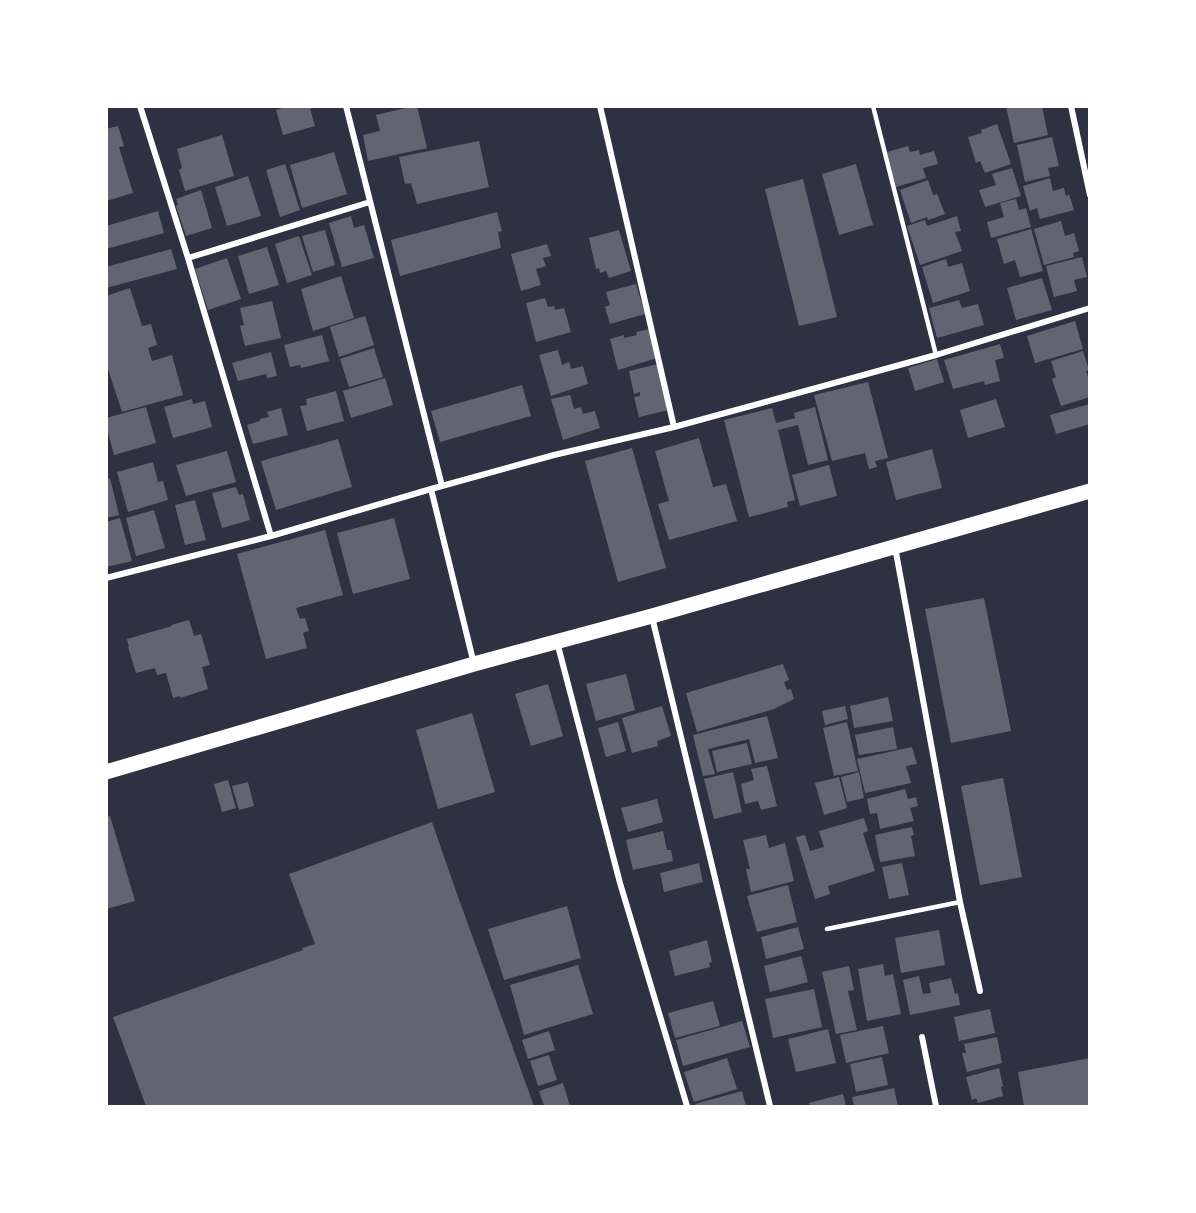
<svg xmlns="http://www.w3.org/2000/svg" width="1196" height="1213" viewBox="0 0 1196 1213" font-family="'Public Sans',sans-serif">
  <rect width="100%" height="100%" fill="#2d3142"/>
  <path fill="#626471" d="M289,106H316L310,109L315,126L283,135L276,110Z
    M414,106H417L427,148L368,161L363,135L380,131L376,115Z
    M1006,106H1042L1048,135L1014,143Z
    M997,124L1011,164L985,173L980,161L976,163L968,137L982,133L981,130Z
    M118,126L124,146L119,147L133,193L106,201V129Z
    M222,135L234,176L185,191L179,170L182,168L177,149Z
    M1052,137L1059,166L1048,168L1050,176L1025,182L1017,145Z
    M479,141L489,187L417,204L411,183L405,184L399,157Z
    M908,146L910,152L919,150L920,155L934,151L938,164L923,168L926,178L896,187L887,152Z
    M334,152L347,194L302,208L290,165Z
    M285,164L300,210L280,217L266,170Z
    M856,164L873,225L839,235L822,174Z
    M1012,168L1021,196L985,207L979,190L996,185L992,174Z
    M248,176L261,216L227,226L215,187Z
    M1050,178L1053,191L1064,188L1066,196L1069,194L1074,210L1040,219L1037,208L1030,211L1023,186Z
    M803,179L837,317L799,326L765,189Z
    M928,180L933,195L937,194L945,214L928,220L927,217L911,223L900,190Z
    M201,190L212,228L186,236L176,206L178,205L176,199Z
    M1016,199L1019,210L1026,208L1031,227L991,238L987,222L1004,217L1000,203Z
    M158,211L164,233L106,249V226Z
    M497,212L502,231L498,232L501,248L400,276L391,240Z
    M351,216L354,228L364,225L374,258L342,267L329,223Z
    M957,216L961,231L955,232L962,251L920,265L907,226L925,220L927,226Z
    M1061,221L1065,236L1074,233L1079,251L1073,253L1074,257L1044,265L1034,229Z
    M1031,229L1043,271L1020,277L1015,260L1004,264L997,239Z
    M325,230L335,265L313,272L302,236Z
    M619,230L631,271L609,278L606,271L600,273L599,268L596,269L589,238Z
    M299,236L312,275L287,283L275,244Z
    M547,244L551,256L543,258L546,266L536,269L541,285L521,291L511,254Z
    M267,247L279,285L249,294L238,256Z
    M171,249L177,269L106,288V267Z
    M1082,257L1087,277L1074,280L1077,291L1054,297L1046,266Z
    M227,258L241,299L208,310L195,269Z
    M946,259L948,267L962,263L970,291L933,303L922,267Z
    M341,276L354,318L313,331L301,289Z
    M1042,278L1052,310L1016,320L1007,288Z
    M636,284L645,314L610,324L605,307L610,305L606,292Z
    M130,288L142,326L151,324L157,345L148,348L152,361L172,355L183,395L122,412L106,363V296Z
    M545,298L548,307L554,306L555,310L564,308L571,332L536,342L526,303Z
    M959,300L962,308L978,304L984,325L937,338L929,308Z
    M272,301L281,338L245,346L240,326L244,325L240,308Z
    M365,316L374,345L339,357L330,327Z
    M1075,321L1083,349L1035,363L1027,336Z
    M649,329L657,358L618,370L610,339L624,335V338L637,335L636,332Z
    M322,335L329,361L301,368L300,365L290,367L284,345Z
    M1000,344L1004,358L995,360L1000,381L985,385L984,381L953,389L944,360Z
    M374,348L383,377L349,387L340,359Z
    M558,350L562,365L569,362L571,369L583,366L588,384L551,396L539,355Z
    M1083,351L1089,370L1086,371L1090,382V397L1061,406L1052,379L1056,377L1051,361Z
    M271,352L277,376L267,378L266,374L238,381L232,363Z
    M937,359L944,382L915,391L908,368Z
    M658,364L669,410L639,417L634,397L640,396V392L634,394L629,371Z
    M385,378L393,405L351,418L343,391Z
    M868,382L888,458L875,461L877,467L869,469L865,453L832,461L814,395Z
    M522,385L531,416L440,442L431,411Z
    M336,391L344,421L307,431L300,406L307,405L306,399Z
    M570,395L574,409L581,407L583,414L595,411L600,428L563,440L551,399Z
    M192,399L193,404L205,401L212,427L173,438L164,407Z
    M996,399L1005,427L968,438L960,410Z
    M1090,404V424L1056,434L1050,415Z
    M146,407L156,443L114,455L106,425V418Z
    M815,407L828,460L808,465L798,425L778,430L795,500L787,502L788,507L749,517L724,420L772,408L776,423L795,418L794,413Z
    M281,408L288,435L253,444L247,425L260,421V419L269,417L267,412Z
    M699,438L713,487L726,484L737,521L669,540L658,504L669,501L655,451Z
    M338,439L352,487L276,510L261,461Z
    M632,448L666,568L618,582L585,461Z
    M932,449L942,488L896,500L886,462Z
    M227,451L236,482L186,496L176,465Z
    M153,462L158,482L163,481L168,500L128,512L117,472Z
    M829,465L837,496L800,506L792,475Z
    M110,478L119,515L106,518V479Z
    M236,487L239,495L243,494L250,520L222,528L212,493Z
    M195,500L206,540L185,545L175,505Z
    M154,510L165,548L136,556L126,518Z
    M120,518L132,561L106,567V522Z
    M394,518L410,579L353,594L337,533Z
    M325,530L343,595L296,608L300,619L305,618L309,631L303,633L307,648L266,659L237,554Z
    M984,598L1011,731L951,743L925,609Z
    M189,620L194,636L201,634L210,665L202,667L208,689L180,698V696L173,698L166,673L157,675L155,668L136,673L128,647H129L127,639L172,626L171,625Z
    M783,664L789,680L784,682L787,690L791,689L794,699L774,709L697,732L686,693Z
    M626,674L635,710L596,721L586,684Z
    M548,684L563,736L531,746L515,694Z
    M888,697L893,721L854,728L850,706Z
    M662,706L671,736L657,741L658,746L632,753L622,718Z
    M845,706L848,719L825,725L822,711Z
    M472,713L495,792L438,809L416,730Z
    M767,716L778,758L755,763L749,739L708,749L715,774L703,776L693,735Z
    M618,722L626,751L606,757L598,728Z
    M847,722L858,771L834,776L823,728Z
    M893,727L897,749L859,755L855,735Z
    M747,743L752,764L717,772L712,751Z
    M912,747L917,764L906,766L911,783L865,793L857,759Z
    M767,766L777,806L761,810L758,801L745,804L741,784L754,780L751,769Z
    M733,772L742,812L714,819L704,779Z
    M859,772L864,798L847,802L841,777Z
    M839,777L847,808L824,815L815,783Z
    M1003,778L1022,877L980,885L961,786Z
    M228,780L236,808L222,812L214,784Z
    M248,782L254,806L239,810L232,786Z
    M905,789L908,799L916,797L918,806L910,808L914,821L880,829L877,813L870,814L867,799Z
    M657,799L663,822L628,832L621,808Z
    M110,816L135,901L106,909V817Z
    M864,818L868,831L863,833L875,871L828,886L830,894L815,899L796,837L805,835L810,851L824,847L819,831Z
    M432,822L457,894L534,1106H146L113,1017L303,950L302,948L315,944L289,874Z
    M912,827L914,835L911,836L915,856L880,862L875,835Z
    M663,831L667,850H671L673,861L633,870L626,840Z
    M766,835L769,848L785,843L794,881L751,892L746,869H750L743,840Z
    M699,863L703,882L664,892L660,873Z
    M902,863L909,895L889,899L882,867Z
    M788,885L797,922L757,932L747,896Z
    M567,906L581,958L504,980L488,929Z
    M798,927L804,949L766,959L761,937Z
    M939,930L945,965L901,973L895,938Z
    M707,940L712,962L709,963L710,967L675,976L669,951Z
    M801,956L808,982L770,992L764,966Z
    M883,964L885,976L893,974L901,1014L867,1021L858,969Z
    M578,965L593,1014L524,1035L510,985Z
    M849,966L854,990L848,991L857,1030L836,1034L822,972Z
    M919,976L923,994L931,993L929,983L951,978L955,994L958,993L960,1005L910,1015L903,980Z
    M814,989L822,1027L773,1038L765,999Z
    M713,1001L720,1026L675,1038L668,1013Z
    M990,1009L995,1033L959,1041L954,1017Z
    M742,1021L750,1047L683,1066L676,1040Z
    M883,1026L889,1053L846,1063L840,1035Z
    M828,1029L836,1063L796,1072L788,1039Z
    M549,1031L555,1050L528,1059L522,1040Z
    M997,1037L1002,1063L967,1072L962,1053H966L964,1044Z
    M549,1055L557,1080L538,1086L530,1061Z
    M882,1057L888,1085L856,1092L850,1064Z
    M727,1058L737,1089L694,1102L684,1072Z
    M1090,1058V1106H1024L1018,1072Z
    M999,1068L1003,1086L1001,1087L1003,1096L978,1103L976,1098L972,1100L966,1077Z
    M563,1083L570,1106H544L539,1091Z
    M894,1088L898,1106H854L852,1097Z
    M742,1091L746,1106H696L695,1104Z
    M843,1094L846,1106H810L809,1103Z"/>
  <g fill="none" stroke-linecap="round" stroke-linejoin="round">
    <path stroke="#fff" stroke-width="4.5" d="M873,106L936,355
      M827,929L960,902"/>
    <path stroke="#fff" stroke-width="6" d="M140,106L188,258L271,536
      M346,106L442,486
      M600,106L674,427
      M1071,106L1090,195
      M188,258L370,202
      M431,489L474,664
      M895,547L960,902L980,991
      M106,578L271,536L431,489L554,455L674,427L936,355L1090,308
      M652,617L770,1106
      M557,642L620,883L687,1106
      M922,1037L936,1106"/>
    <path stroke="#fff" stroke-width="15" d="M106,772L474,664L652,616L1090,491"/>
  </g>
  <rect width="1196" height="1213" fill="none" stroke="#ffffff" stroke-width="216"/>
</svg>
